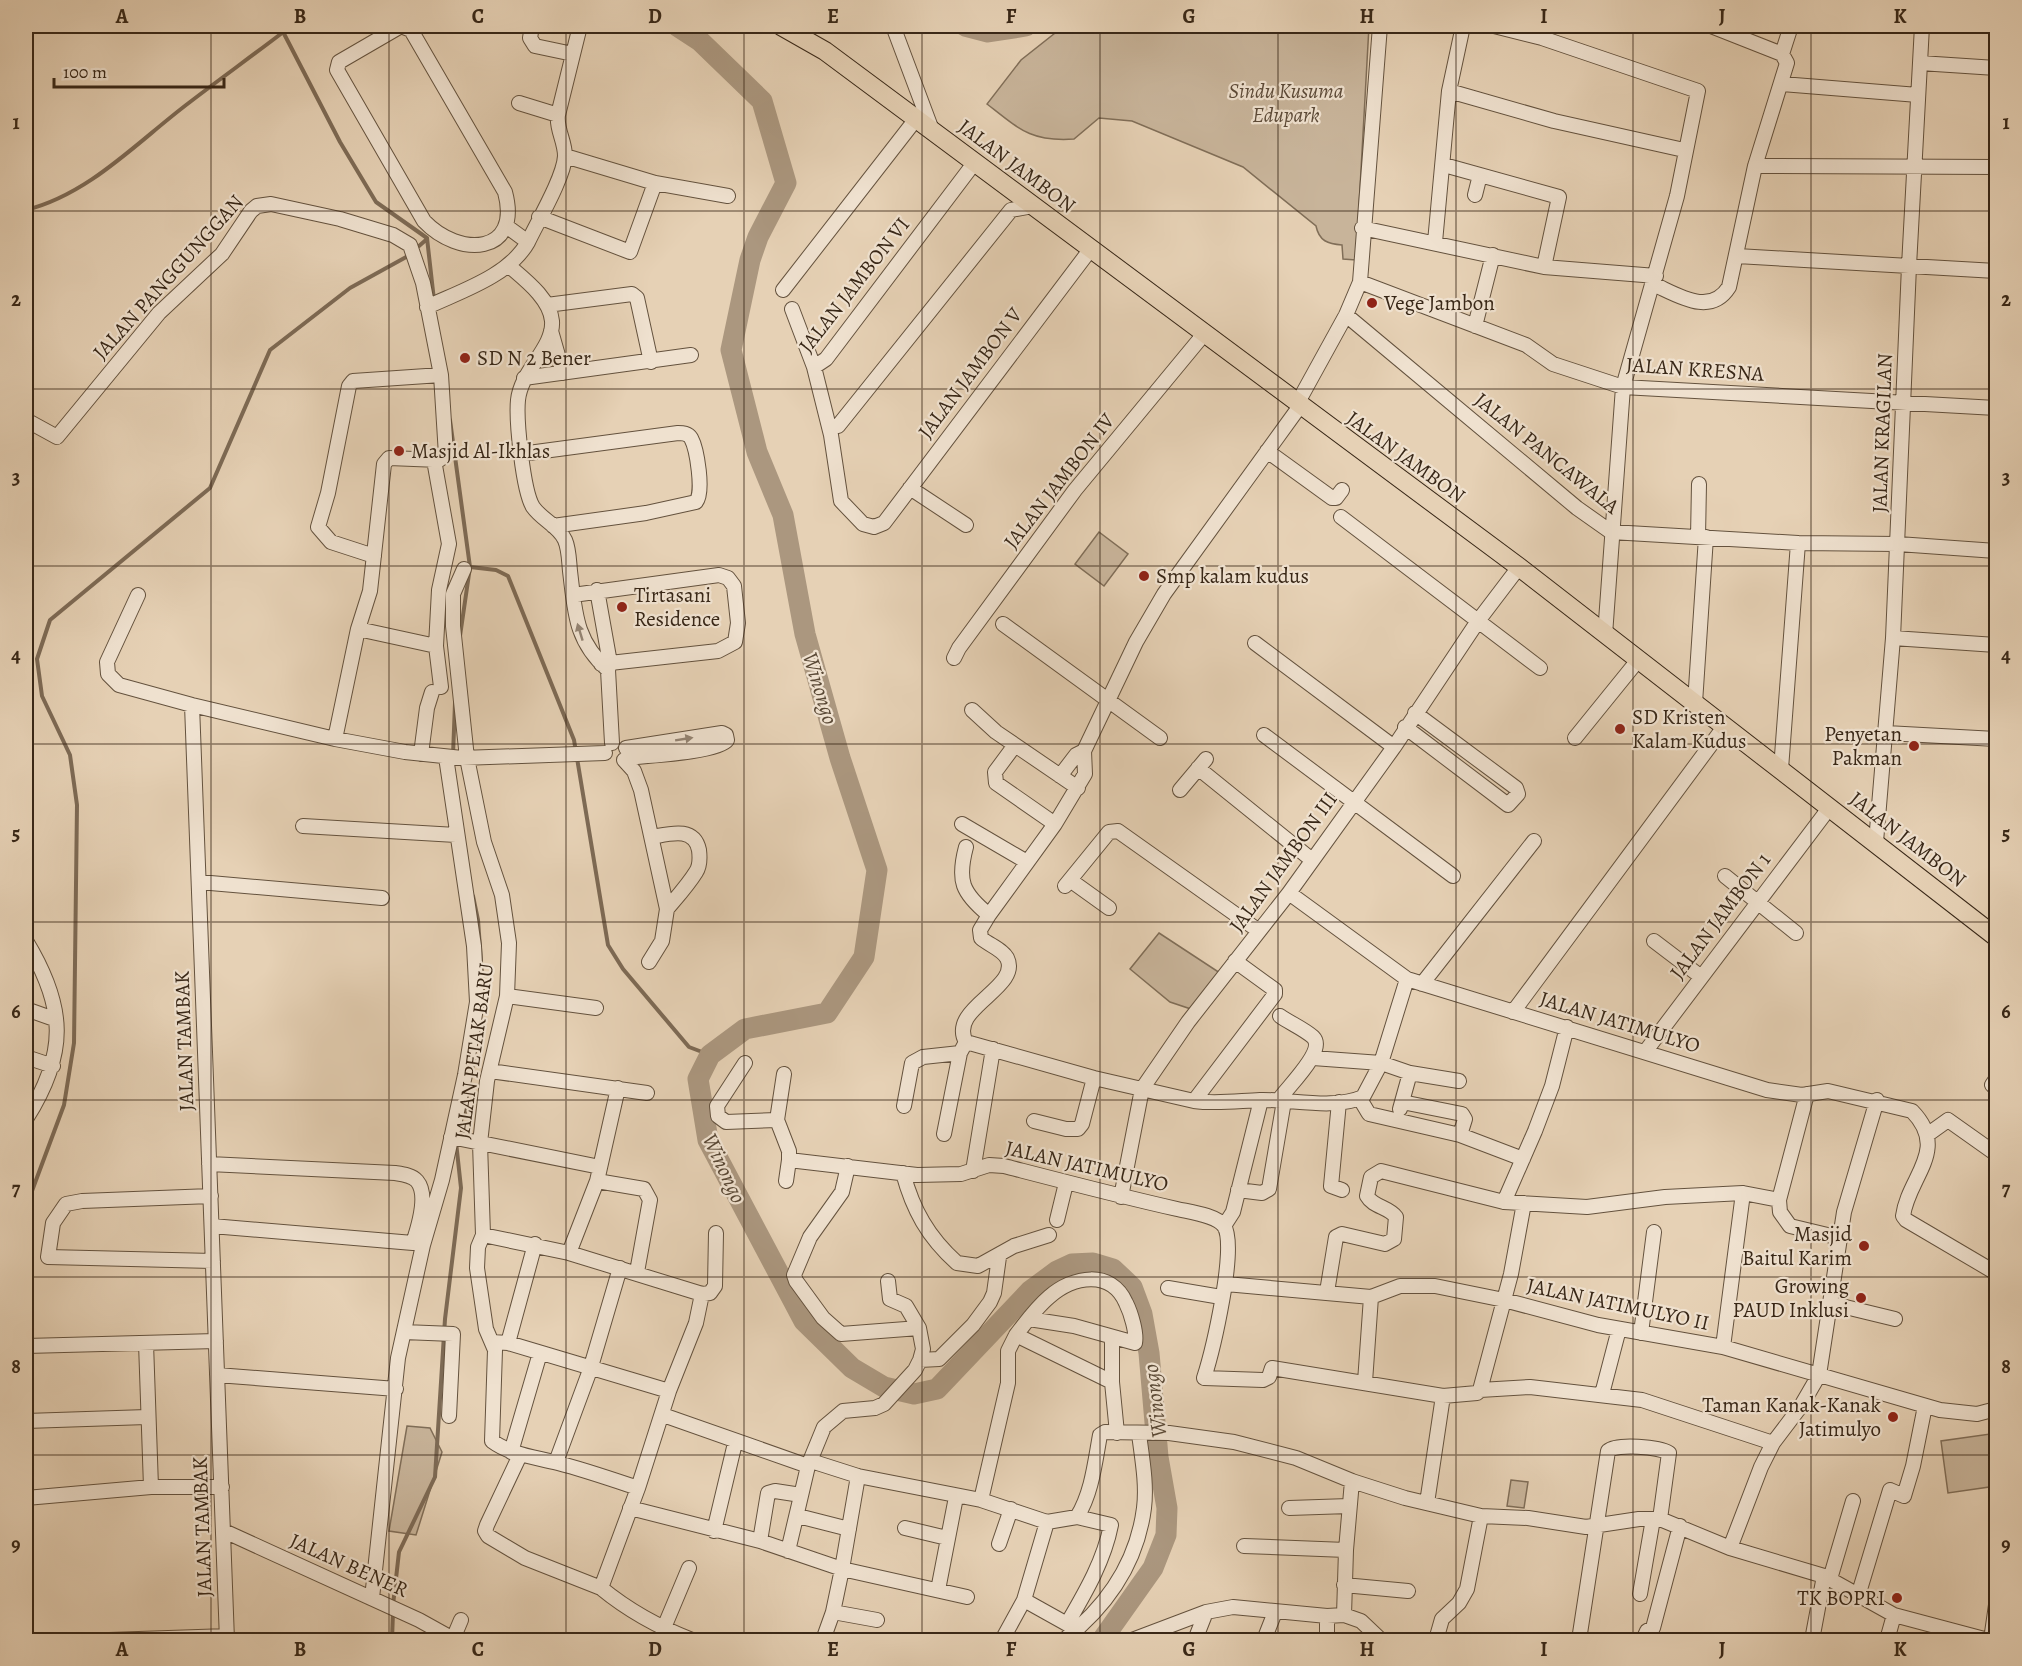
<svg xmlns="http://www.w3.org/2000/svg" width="2022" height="1666" viewBox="0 0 2022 1666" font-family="Alegreya,serif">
  <rect width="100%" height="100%" fill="#e6d1b5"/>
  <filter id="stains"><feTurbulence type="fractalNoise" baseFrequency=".00333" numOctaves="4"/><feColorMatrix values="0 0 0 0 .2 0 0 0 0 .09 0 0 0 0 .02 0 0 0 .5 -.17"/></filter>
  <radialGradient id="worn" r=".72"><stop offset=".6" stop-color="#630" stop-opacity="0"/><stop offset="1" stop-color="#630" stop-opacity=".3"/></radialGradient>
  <path fill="#c8b49a" stroke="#806e58" stroke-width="1.5" d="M1064,26H1369L1356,260L1343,259L1342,245C1328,244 1319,241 1316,226L1243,167L1132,121L1099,118L1074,139C1031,142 1019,129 987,104L1021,60Z
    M1099,532L1128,554L1104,586L1075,564Z
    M1159,933L1220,973L1191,1009L1170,1002L1130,969Z
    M407,1426L430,1428L442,1452L416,1535L389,1531Z
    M1990,1434L1996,1486L1948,1493L1941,1441Z
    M1511,1480L1528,1482L1524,1508L1507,1506Z"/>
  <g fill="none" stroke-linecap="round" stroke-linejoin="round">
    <path stroke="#7d6a55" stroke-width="4" d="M280,26L340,142L376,202L427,238
      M26,210C90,194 138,141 190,102C220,79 252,56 282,33
      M427,238L434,300
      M419,246L427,239
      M450,420L470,567L460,636
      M470,567L496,570L508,576L574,740L608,945L623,969L689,1047L710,1055
      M453,755L455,703
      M473,896L478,920L483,990
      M465,1114L467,1095
      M26,1207L64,1105L74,1043L77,805L70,755L42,696L37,659L50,620L210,488L270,350L350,288L408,256
      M393,1605L399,1552L435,1477L445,1319L461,1188L456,1142
      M392,1640L393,1612"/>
    <path stroke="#ab977f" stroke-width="21" d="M677,26L700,41L762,101L786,183L758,237L750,260L731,350L757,452L783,515L805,634L840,758L877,870L864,957L827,1013L745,1029L710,1055L698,1079L708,1140L804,1321L852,1368L884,1387L914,1394L937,1389L1030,1291L1057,1271L1072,1264L1093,1263L1113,1269L1132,1287L1142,1314L1149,1353L1158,1457L1167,1508L1166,1535L1153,1568L1102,1640
      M965,26L988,32L1026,26"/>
    <defs>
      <path id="minor" d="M401,26L411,30L505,192C522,255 459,258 424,221L337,70L339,62Z
        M532,26L530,38L535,46L573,54
        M893,26L932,130
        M1494,26L1542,38L1698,91L1677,196L1623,387L1605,635
        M1782,54L1791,26
        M1920,63L1996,68
        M1782,84L1918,95
        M1449,91L1554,121L1684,150
        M519,103L558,115
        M565,156L655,183L728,196
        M975,162L826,359L814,367L831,435L841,501L863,524L874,527L884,523L1090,250
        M1444,165L1559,197L1544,267
        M1755,166L1996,167
        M1475,195L1480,175
        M539,217L630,252L655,183
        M506,226L528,242
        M1362,228L1544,267L1656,276
        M1435,242L1449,91L1463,26
        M1737,256L1996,271
        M508,265C524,279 550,298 552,321C554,348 521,370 518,400C516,420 523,491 533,507C542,520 559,526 565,540C569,549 569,561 570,571C575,612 575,641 608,670
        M1360,282L1526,345L1553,364L1623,387L1996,408
        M1653,284C1678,295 1710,317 1729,287L1755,166L1787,63L1782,54L1711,26
        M783,290L916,119
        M547,305L632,294L637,298L651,362
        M427,307C461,291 509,276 528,242C538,221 564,177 565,156C565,141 556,129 558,115L580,26
        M792,309L814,367
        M1346,315L1577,508L1611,532L1798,543L1898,544L1996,551
        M1475,326L1493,255
        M551,331L563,373
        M524,378L691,355
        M1297,404L1346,315L1360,282L1380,26
        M26,420L57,437L159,313L222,254L251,211L257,206L271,204L340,219L393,235L410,245L423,283L441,375L446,455L439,460L389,458L384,464L370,591L358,629L335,739
        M838,426L1011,210L1033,206
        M1267,451L1332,498H1336L1342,490
        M521,454L678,433C683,433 688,433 691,438C697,449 704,492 696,502L646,513L553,526
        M434,460L449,544L439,590L436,646L441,687
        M910,488L966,525
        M1341,517L1540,668
        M1698,537L1699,484
        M374,556L331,542L318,527L328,493L349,386L353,381L441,375
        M464,569L453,594V626L467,758L484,842L502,895L509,943L507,996L487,1081L480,1143L483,1235L569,1253L702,1294L710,1293L715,1286L716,1233
        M597,590L610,663L608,670L612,743
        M138,595L107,662L108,674L119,685L192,705L335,739L405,752L462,758L605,753
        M573,595L719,575L728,578L734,586L738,623L735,642L718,651L601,664
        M1003,624L1160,738
        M358,629L436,646
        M1893,638L1996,645
        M1255,643L1394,747
        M954,658L959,648L1075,490L1204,334
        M1695,703L1706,537
        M192,705L227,1640
        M972,710L996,732L1078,788
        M1405,727L1508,805L1518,794L1516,788L1415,713
        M1886,733L1996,739
        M1264,735L1453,876
        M1575,738L1639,659
        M1015,745L995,772L996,783L1055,824
        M421,754L427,708L432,692
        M626,758C644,756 719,752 727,740L726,735L722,733L626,748
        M624,760L634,771L641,790L667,909L662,941L649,962
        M1198,768L1312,860
        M1781,769L1798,543
        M1060,776L1076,755L1084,751
        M1180,790L1206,759
        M962,824L1027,862
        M303,826L456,835
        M652,837C669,834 694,826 699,850C700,858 700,866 696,872C688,885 677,897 667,909
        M1876,842L1893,638L1909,266L1922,26
        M966,847C957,881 962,893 989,915L980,930L981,938C989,945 1002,949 1007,958C1022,988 947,1008 966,1042L1094,1078L1194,1101L1275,994V990L1235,961
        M1725,876L1796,933
        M1070,880L1109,908
        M199,882L382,898
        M1065,886L1109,832L1118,831L1259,931
        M1289,893L1407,979L1767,1090L1802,1095L1828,1091L1912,1111C1950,1150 1908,1177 1903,1216L1906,1220L1996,1273
        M989,915L1055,824L1085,774L1084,751L1136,642L1164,594L1300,406
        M26,941C66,1007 68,1053 26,1119
        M1654,941L1700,976
        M1422,984L1534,841
        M507,996L596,1008
        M26,1009L54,1019
        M1513,1012L1724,727
        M1645,1052L1830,807
        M26,1057L53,1066
        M1313,1058L1381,1063L1410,1073L1459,1081
        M745,1063L717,1106L718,1116L726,1122L777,1120
        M490,1071L647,1093
        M784,1074L777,1120L789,1151V1160L917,1175L961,1174L989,1165L1004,1166C1062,1181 1119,1196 1177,1209C1190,1212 1216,1215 1224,1226C1238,1246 1212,1353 1204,1378L1263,1380L1269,1377L1272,1368L1443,1396L1477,1393L1480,1390L1511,1274L1524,1203
        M1992,1085L1996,1079
        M1360,1099L1369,1114L1460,1135L1523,1159
        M1194,1101C1216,1104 1237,1101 1260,1100C1292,1099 1333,1110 1363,1097L1381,1063L1407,979
        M1278,1101C1286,1088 1327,1051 1313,1037C1304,1029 1290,1023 1280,1016
        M1339,1102L1331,1186L1342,1190
        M1402,1102L1462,1114L1465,1119L1460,1135
        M904,1106L912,1063L923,1057L960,1053
        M1400,1109L1410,1073
        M1034,1121L1066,1129H1078L1082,1124L1094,1078
        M944,1134L960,1053L966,1042
        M1927,1135L1948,1120L1996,1154
        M451,1137L600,1167
        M209,1164L395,1173C402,1174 412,1175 417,1181C429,1195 418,1228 413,1243L212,1226
        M848,1166L842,1192L810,1237L794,1275L796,1281L823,1318L841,1334L919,1328
        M973,1171L993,1049
        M903,1173C913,1210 928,1237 957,1263L978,1266L1014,1246L1049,1235
        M597,1181L644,1189L650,1200L637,1272
        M786,1181L789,1160
        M1238,1190L1262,1193L1269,1189L1284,1101
        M211,1196L82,1201L66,1204L53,1223L48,1257L213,1261
        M1121,1197L1142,1089L1188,1022L1289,893L1394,747L1478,621L1519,567
        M1779,1200L1807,1094
        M1504,1202L1535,1131L1552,1086L1567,1027
        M1057,1220L1066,1183
        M1224,1226L1233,1212L1261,1100
        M483,1235L478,1247L477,1268L486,1329L495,1350L492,1441C511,1455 535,1457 558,1463C585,1470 611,1479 638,1488
        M1840,1238L1844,1212L1877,1100
        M569,1253L597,1181L618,1088
        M1226,1284L1371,1297L1400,1286H1435L1504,1300L1598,1325L1723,1347L1940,1410L1977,1414L1996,1409
        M1168,1288L1221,1297
        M1327,1292L1336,1237L1342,1234L1385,1244L1394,1239L1396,1217C1389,1207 1373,1207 1367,1196L1371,1177L1381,1171L1504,1202L1587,1207L1665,1197L1743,1193L1779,1200L1780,1212L1790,1226L1840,1238L1819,1375L1801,1406L1773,1443L1761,1467L1730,1548
        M1829,1303L1895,1319
        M1029,1319L1074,1326L1135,1343C1137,1333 1131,1313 1126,1303C1111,1269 1073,1276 1049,1297C1036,1308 1026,1322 1016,1335L1112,1382L1117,1433
        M404,1332L453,1334L449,1416
        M1641,1333L1654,1232
        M1112,1338V1382
        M492,1342L508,1343L669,1391
        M146,1343L151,1487
        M508,1343L535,1244
        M26,1346L216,1341
        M1723,1347L1743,1193
        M920,1360L939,1359L973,1325L990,1302L994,1293L999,1257
        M217,1375L396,1389
        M1365,1382L1371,1297
        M1480,1390L1530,1387L1642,1400L1773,1443
        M1602,1394L1619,1329
        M663,1415L808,1466
        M26,1421L147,1417
        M511,1452L540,1353
        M520,1455L487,1525L485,1531L488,1536L525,1558L601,1588
        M811,1461L858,1476L981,1500L1008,1383V1351L1016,1335
        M556,1462L590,1370L620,1268
        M26,1498L151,1487H222
        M981,1500L1047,1522
        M1427,1503L1443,1396
        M630,1508L760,1541L842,1569L858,1476
        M1289,1508L1349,1506
        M798,1516L849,1529
        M905,1528L947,1538
        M224,1531L419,1620L455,1640
        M714,1531L735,1443
        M760,1541L768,1493L775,1491L801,1495
        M999,1544L1011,1509
        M1244,1546L1346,1550
        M788,1551L808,1466L824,1427L843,1411L875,1408L884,1404L915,1370L920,1360L923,1349L919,1328L906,1306L890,1299L888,1281
        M1830,1579L1853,1501
        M1344,1585L1408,1591
        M938,1590L956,1497
        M1640,1594L1653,1519
        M1858,1596L1890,1490L1904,1496L1913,1466L1925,1406
        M372,1598L398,1358L423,1245L442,1180L465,1075L477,1002L474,946L446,757
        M1024,1600L1067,1624C1085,1593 1104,1561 1111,1525L1077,1517
        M833,1612L877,1620
        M1344,1615L1346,1550L1352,1481
        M663,1630L689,1568
        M453,1639L461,1620
        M109,1640L228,1636
        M692,1640C658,1627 629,1611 601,1588L638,1488L669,1391L696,1323L702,1294
        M823,1640L833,1612L842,1569L967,1597
        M1002,1640L1024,1600L1047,1522L1077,1517C1092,1493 1095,1462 1100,1435L1105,1432L1169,1433L1234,1442L1296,1458L1352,1481L1405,1498L1481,1516L1528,1518L1586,1527L1639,1519H1660L1730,1548L1824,1576L1894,1615L1988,1640
        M1064,1640C1107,1606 1137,1563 1144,1508C1147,1484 1142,1458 1139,1434
        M1132,1640L1206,1612L1233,1607L1327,1616L1344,1615L1361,1621L1381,1640
        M1195,1640L1206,1612
        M1264,1640L1275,1612
        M1327,1640V1616
        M1436,1640L1442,1619L1459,1603L1467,1589L1481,1516
        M1579,1640L1608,1451C1617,1443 1659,1447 1669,1453L1660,1519
        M1643,1640L1647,1631L1653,1628L1680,1526
        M1812,1640L1824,1576
        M1887,1640L1894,1615
        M1991,1640L1996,1605"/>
      <path id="major" d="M781,26L825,51L1519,567L1996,937"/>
    </defs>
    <use href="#minor" stroke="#64523e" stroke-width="16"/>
    <use href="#major" stroke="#382717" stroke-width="20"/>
    <use href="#minor" stroke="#efe1cf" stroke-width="14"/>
    <use href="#major" stroke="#e6d1b5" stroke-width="18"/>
  </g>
  <defs><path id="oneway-solid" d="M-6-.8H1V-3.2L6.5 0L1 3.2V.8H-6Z" transform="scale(1.5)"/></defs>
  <g fill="#948473">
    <use href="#oneway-solid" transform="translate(580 632) rotate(-107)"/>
    <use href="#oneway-solid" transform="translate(684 739) rotate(-9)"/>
  </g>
  <path fill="none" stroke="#382717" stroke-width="1.5" stroke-opacity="0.55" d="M211,26V1640M389,26V1640M566,26V1640M744,26V1640M922,26V1640M1100,26V1640M1278,26V1640M1456,26V1640M1633,26V1640M1811,26V1640M26,211H1996M26,389H1996M26,566H1996M26,744H1996M26,922H1996M26,1100H1996M26,1277H1996M26,1455H1996"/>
  <g fill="#8f2418" stroke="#efe1cf" stroke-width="2">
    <circle cx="1372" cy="303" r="6"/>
    <circle cx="465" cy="358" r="6"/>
    <circle cx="399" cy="451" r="6"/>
    <circle cx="1144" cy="576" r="6"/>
    <circle cx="622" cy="607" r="6"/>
    <circle cx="1620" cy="729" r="6"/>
    <circle cx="1914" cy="746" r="6"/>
    <circle cx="1864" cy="1246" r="6"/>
    <circle cx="1861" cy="1298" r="6"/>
    <circle cx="1893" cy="1417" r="6"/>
    <circle cx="1897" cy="1598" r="6"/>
  </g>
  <g text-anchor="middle" stroke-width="4.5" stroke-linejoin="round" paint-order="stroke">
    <g font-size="21" font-style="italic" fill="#5c4a38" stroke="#efe1cf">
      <text x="1286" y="98">Sindu Kusuma<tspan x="1286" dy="24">Edupark</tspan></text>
    </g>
    <g font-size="21" fill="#382717" stroke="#efe1cf">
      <text transform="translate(1017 166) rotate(37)" y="7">JALAN JAMBON</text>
      <text transform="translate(168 277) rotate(-48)" y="7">JALAN PANGGUNGGAN</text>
      <text transform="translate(854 285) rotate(-52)" y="7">JALAN JAMBON VI</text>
      <text transform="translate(1695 369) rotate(4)" y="7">JALAN KRESNA</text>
      <text transform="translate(970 373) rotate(-53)" y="7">JALAN JAMBON V</text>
      <text transform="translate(1882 433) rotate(-88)" y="7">JALAN KRAGILAN</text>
      <text transform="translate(1547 453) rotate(39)" y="7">JALAN PANCAWALA</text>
      <text transform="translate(1406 457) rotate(36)" y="7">JALAN JAMBON</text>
      <text transform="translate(1059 481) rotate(-52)" y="7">JALAN JAMBON IV</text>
      <text transform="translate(1908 839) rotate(38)" y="7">JALAN JAMBON</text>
      <text transform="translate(1283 862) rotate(-54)" y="7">JALAN JAMBON III</text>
      <text transform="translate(1720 916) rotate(-53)" y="7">JALAN JAMBON 1</text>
      <text transform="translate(1620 1022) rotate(17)" y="7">JALAN JATIMULYO</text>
      <text transform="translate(184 1041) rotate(-92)" y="7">JALAN TAMBAK</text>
      <text transform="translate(474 1051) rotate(-82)" y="7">JALAN PETAK BARU</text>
      <text transform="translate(1087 1166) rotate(13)" y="7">JALAN JATIMULYO</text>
      <text transform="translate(1618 1304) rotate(12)" y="7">JALAN JATIMULYO II</text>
      <text transform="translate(202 1527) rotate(-92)" y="7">JALAN TAMBAK</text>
      <text transform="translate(349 1565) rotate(24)" y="7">JALAN BENER</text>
    </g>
    <g font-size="21" fill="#382717" stroke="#efe1cf" text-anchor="start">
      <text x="1384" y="310">Vege Jambon</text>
      <text x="477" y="365">SD N 2 Bener</text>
      <text x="411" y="458">Masjid Al-Ikhlas</text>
      <text x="1156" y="583">Smp kalam kudus</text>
      <text x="634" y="602">Tirtasani<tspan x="634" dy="24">Residence</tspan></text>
      <text x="1632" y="724">SD Kristen<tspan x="1632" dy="24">Kalam Kudus</tspan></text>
      <text x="1902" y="741" text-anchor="end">Penyetan<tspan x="1902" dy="24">Pakman</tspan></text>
      <text x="1852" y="1241" text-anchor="end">Masjid<tspan x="1852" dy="24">Baitul Karim</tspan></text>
      <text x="1849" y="1293" text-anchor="end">Growing<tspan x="1849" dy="24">PAUD Inklusi</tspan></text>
      <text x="1881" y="1412" text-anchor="end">Taman Kanak-Kanak<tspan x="1881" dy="24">Jatimulyo</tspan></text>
      <text x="1885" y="1605" text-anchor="end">TK BOPRI</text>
    </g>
    <g font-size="22" font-style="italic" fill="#5a4936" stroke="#efe1cf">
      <text transform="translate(821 688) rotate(73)" y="8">Winongo</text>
      <text transform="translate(725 1168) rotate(65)" y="8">Winongo</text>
      <text transform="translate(1154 1401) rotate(-97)" y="8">Winongo</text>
    </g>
  </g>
  <rect width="2022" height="1666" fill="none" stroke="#e6d1b5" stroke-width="66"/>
  <path d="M54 78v9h170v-9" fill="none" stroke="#382717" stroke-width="3"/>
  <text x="63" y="78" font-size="18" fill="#382717" stroke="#efe1cf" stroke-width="4.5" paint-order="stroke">100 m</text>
  <rect x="33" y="33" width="1956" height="1600" fill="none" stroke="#382717" stroke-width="2"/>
  <g font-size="20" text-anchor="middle" font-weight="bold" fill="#382717">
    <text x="122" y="23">A</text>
    <text x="300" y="23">B</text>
    <text x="478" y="23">C</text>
    <text x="655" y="23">D</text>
    <text x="833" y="23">E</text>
    <text x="1011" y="23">F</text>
    <text x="1189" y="23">G</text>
    <text x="1367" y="23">H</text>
    <text x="1544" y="23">I</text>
    <text x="1722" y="23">J</text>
    <text x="1900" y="23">K</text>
    <text x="16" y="129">1</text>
    <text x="2006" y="129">1</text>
    <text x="16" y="306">2</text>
    <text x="2006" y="306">2</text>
    <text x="16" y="484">3</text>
    <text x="2006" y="484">3</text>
    <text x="16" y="662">4</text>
    <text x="2006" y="662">4</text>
    <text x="16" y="840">5</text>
    <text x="2006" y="840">5</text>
    <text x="16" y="1018">6</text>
    <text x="2006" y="1018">6</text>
    <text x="16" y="1195">7</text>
    <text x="2006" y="1195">7</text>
    <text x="16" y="1373">8</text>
    <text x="2006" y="1373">8</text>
    <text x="16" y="1551">9</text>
    <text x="2006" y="1551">9</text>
    <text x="122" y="1656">A</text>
    <text x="300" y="1656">B</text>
    <text x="478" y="1656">C</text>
    <text x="655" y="1656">D</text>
    <text x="833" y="1656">E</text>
    <text x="1011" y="1656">F</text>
    <text x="1189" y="1656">G</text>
    <text x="1367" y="1656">H</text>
    <text x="1544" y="1656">I</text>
    <text x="1722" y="1656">J</text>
    <text x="1900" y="1656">K</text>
  </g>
  <rect width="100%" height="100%" filter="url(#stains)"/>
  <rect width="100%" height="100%" fill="url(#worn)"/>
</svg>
